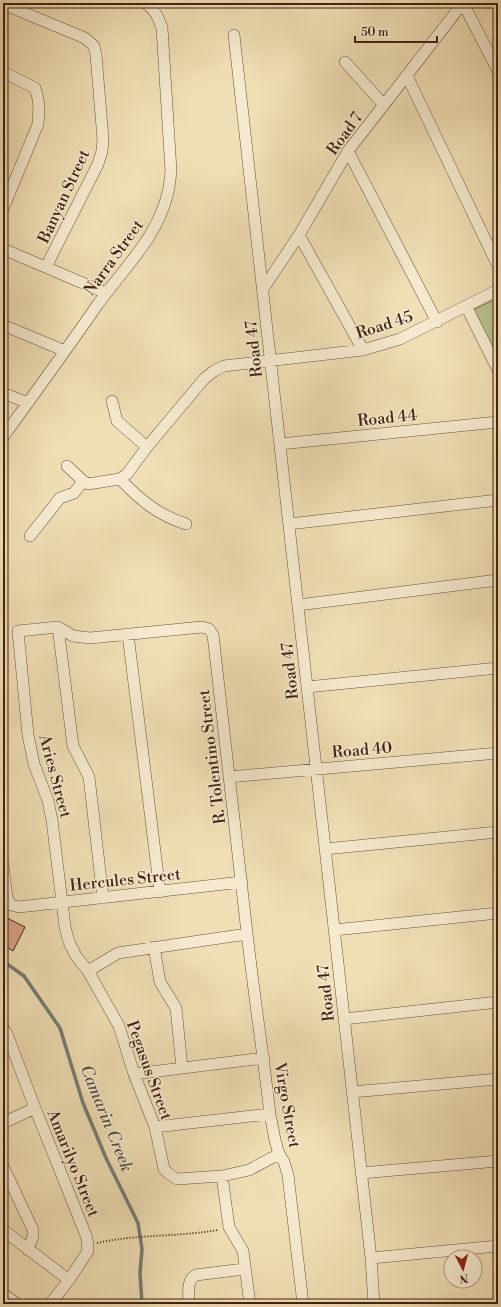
<svg xmlns="http://www.w3.org/2000/svg" width="501" height="1307" viewBox="0 0 501 1307" font-family="'Libre Bodoni',serif">
  <rect width="100%" height="100%" fill="#f0dfb5"/>
  <filter id="stains"><feTurbulence type="fractalNoise" baseFrequency=".005" numOctaves="4"/><feColorMatrix values="0 0 0 0 .2 0 0 0 0 .09 0 0 0 0 .02 0 0 0 .5 -.17"/></filter>
  <radialGradient id="worn" r=".72"><stop offset=".6" stop-color="#630" stop-opacity="0"/><stop offset="1" stop-color="#630" stop-opacity=".3"/></radialGradient>
  <path fill="#b8c28e" stroke="#7c7251" d="M498,298V361L473,310Z"/>
  <g fill="none" stroke-linecap="round" stroke-linejoin="round">
    <path stroke="#787d75" stroke-width="3.5" d="M3,961L24,976L60,1028L83,1103L106,1158L138,1223L142,1249L140,1273L142,1304"/>
  </g>
  <path fill="#dda38b" stroke="#412114" d="M3,916L25,927L13,951L3,945Z"/>
  <g fill="none" stroke-linecap="round" stroke-linejoin="round">
    <defs>
      <path id="street" d="M463,3L498,71
        M3,4L85,38L94,46L96,55L103,139L102,151L98,164L46,267
        M234,35L371,1258L374,1304
        M345,62L384,105
        M3,72L35,88C40,101 39,111 38,124L3,209
        M407,76L498,266
        M348,151L437,322
        M299,235L363,350
        M3,249L106,293
        M263,289L299,235L348,151L463,3
        M466,306L498,370
        M3,325L65,351
        M3,393L28,403
        M112,401L117,421L147,447
        M3,437C35,393 67,349 98,304C124,268 158,237 168,192C170,185 170,178 171,171L162,28C158,17 155,9 145,3
        M280,444L498,422
        M67,466L83,481L88,484L113,480L120,479L127,474L147,447L204,379L214,371L224,366L363,350L400,339L498,290
        M120,479C140,500 158,515 186,524
        M289,524L498,500
        M30,536L60,498L74,493L83,481
        M298,605L498,580
        M58,627L73,746L89,777L103,898
        M128,635L160,892
        M307,687L498,668
        M229,777L498,753
        M325,849L498,832
        M3,865L7,898L11,905L19,907L242,882
        M334,930L498,913
        M154,947L160,982L176,1008L182,1068
        M88,971L118,953L247,934
        M344,1019L498,1002
        M3,1028L7,1034L35,1108L87,1238L88,1251L69,1280L50,1304
        M134,1074L264,1058
        M352,1092L498,1079
        M3,1123L35,1108
        M155,1127L270,1114
        M279,1154L249,1170L222,1176L177,1179L169,1174L164,1169L155,1127L134,1074L119,1026L88,971L76,956L69,942L65,927L52,820L48,801L34,764L28,735L18,631L58,627L73,636L90,638L202,627L209,629L213,635C224,735 236,834 247,933C254,994 263,1054 270,1114L275,1140L279,1154L284,1162L288,1175L303,1304
        M3,1166L33,1230V1236L28,1250
        M361,1173L498,1161
        M222,1176L229,1227L243,1251L250,1304
        M3,1230L69,1280
        M371,1258L498,1246
        M3,1294L17,1304
        M189,1304C189,1294 186,1280 196,1275L244,1269"/>
    </defs>
    <use href="#street" stroke="#6d503c" stroke-width="12"/>
    <path stroke="#412114" stroke-width="2" stroke-dasharray="1 2" stroke-linecap="butt" d="M97,1243C137,1234 178,1237 218,1230"/>
    <use href="#street" stroke="#f5eacf" stroke-width="11"/>
  </g>
  <g text-anchor="middle" stroke-width="3" stroke-linejoin="round" paint-order="stroke">
    <g font-size="16" fill="#412114" stroke="#f5eacf">
      <text transform="translate(344 133) rotate(-54)" y="6">Road 7</text>
      <text transform="translate(63 196) rotate(-65)" y="6">Banyan Street</text>
      <text transform="translate(113 257) rotate(-54)" y="6">Narra Street</text>
      <text transform="translate(384 324) rotate(-18)" y="6">Road 45</text>
      <text transform="translate(253 349) rotate(-96)" y="6">Road 47</text>
      <text transform="translate(387 417) rotate(-6)" y="6">Road 44</text>
      <text transform="translate(289 671) rotate(-96)" y="6">Road 47</text>
      <text transform="translate(362 749) rotate(-5)" y="6">Road 40</text>
      <text transform="translate(211 757) rotate(-97)" y="6">R. Tolentino Street</text>
      <text transform="translate(56 776) rotate(75)" y="6">Aries Street</text>
      <text transform="translate(125 879) rotate(-6)" y="6">Hercules Street</text>
      <text transform="translate(325 993) rotate(-96)" y="6">Road 47</text>
      <text transform="translate(150 1070) rotate(70)" y="6">Pegasus Street</text>
      <text transform="translate(288 1105) rotate(80)" y="6">Virgo Street</text>
      <text transform="translate(74 1163) rotate(68)" y="6">Amarilyo Street</text>
    </g>
    <g font-size="17" font-style="italic" fill="#5d4f45" stroke="#f5eacf">
      <text transform="translate(107 1118) rotate(68)" y="6">Camarin Creek</text>
    </g>
  </g>
  <rect width="501" height="1307" fill="none" stroke="#f0dfb5" stroke-width="16"/>
  <rect x="4" y="4" width="493" height="1299" fill="none" stroke="#412114" stroke-width="2"/>
  <rect x="8" y="8" width="485" height="1291" fill="none" stroke="#412114"/>
  <g transform="translate(463 1269) rotate(174)"><circle r="19" fill="#f5eacf" stroke="#ad9a84"/>
  <path d="M0-3L7 15L0 10L-7 15Z" fill="#8f2418"/>
  <text y="-6" font-size="11" font-weight="bold" text-anchor="middle" fill="#412114">N</text>
  </g>
  <path d="M355 36v6h82v-6" fill="none" stroke="#412114" stroke-width="2"/>
  <text x="361" y="36" font-size="12" fill="#412114" stroke="#f5eacf" stroke-width="3" paint-order="stroke">50 m</text>
  <rect width="100%" height="100%" filter="url(#stains)"/>
  <rect width="100%" height="100%" fill="url(#worn)"/>
</svg>
